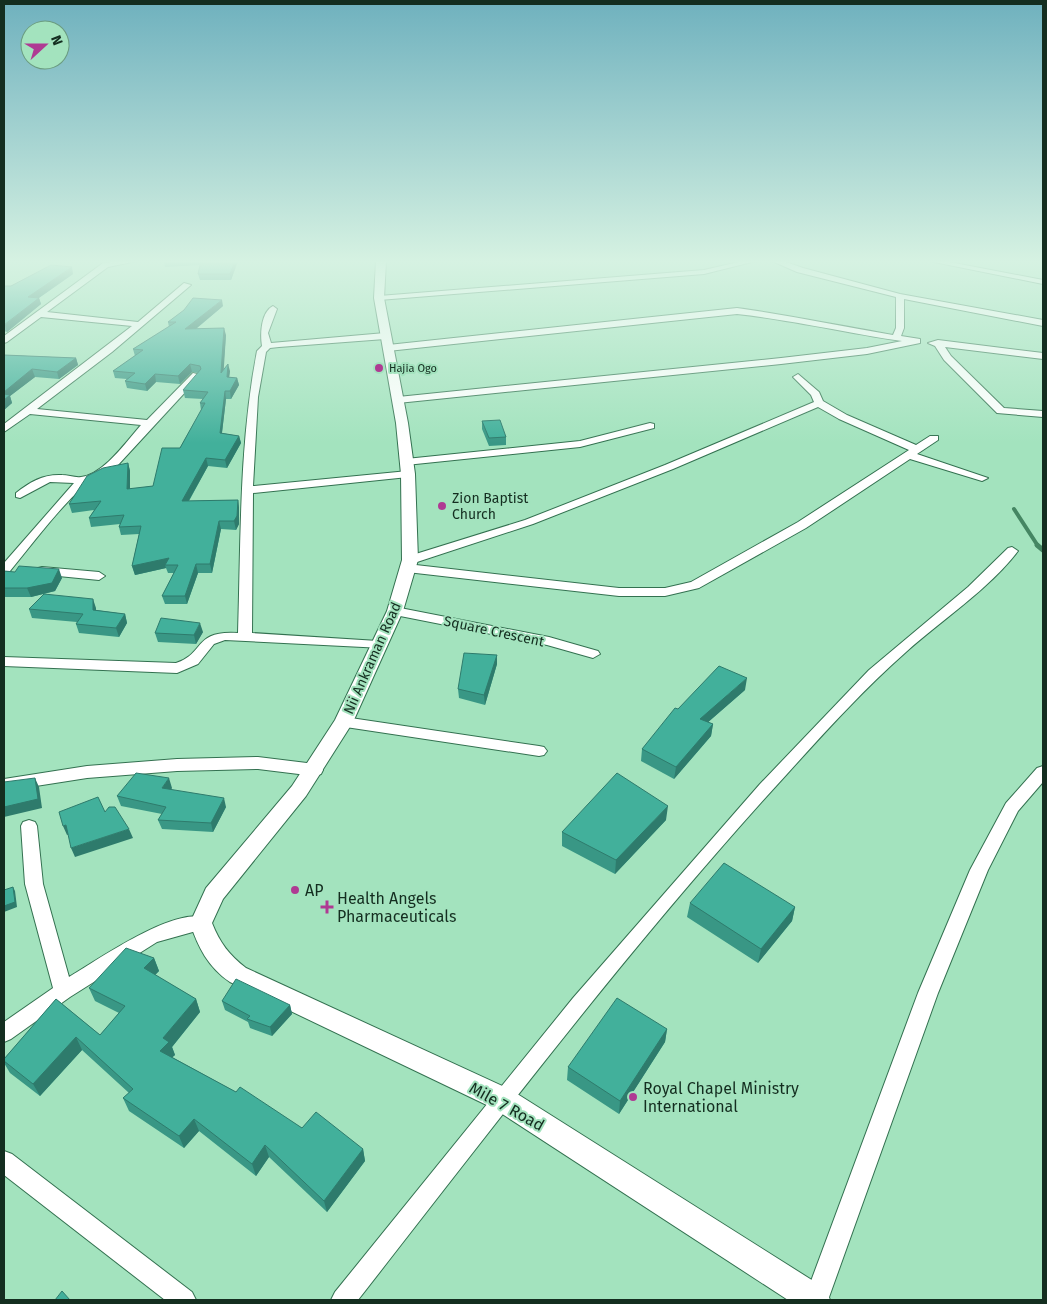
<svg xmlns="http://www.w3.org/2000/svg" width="1047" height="1304" viewBox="0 0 1047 1304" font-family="'Fira Sans',sans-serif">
  <rect width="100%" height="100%" fill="#a3e3be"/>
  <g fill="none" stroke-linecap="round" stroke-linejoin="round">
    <path stroke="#458663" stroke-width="4" d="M1014,509L1038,546"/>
    <path stroke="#458663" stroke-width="5" d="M1037,545L1043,550"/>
    <defs>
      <path id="minor" d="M119,261H137L108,267L47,312L138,322L184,283L191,285L112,352L37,409L147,420L193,373L201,375L118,465C108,473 94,477 85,485C57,510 34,542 10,571H4V563L74,483L50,482L20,498L16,497V493C30,482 43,474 62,475C68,475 75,478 81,477C103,475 127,441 141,425L30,414L4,432V424L132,326L41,317L7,342L4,343V336L103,263Z
        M743,261H756L704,274L379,300L375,298L379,296L704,270Z
        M772,261H783L803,268L900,294L1043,320V326L904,299V328L901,336L920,339V343L867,354L781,364L398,403L393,400L398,397L781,358L867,348L902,341C847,333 792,320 737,314L388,351L383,348L388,345L737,308C789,315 841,326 893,335L896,328V297L797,272Z
        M929,261H944L1043,280V284Z
        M273,306L277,309L268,333L271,343L385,333L389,336L385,339L279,347L270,348L266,352L258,397L253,486L408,471L413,474L408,477L253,493L252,633L378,641L385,645L383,648L225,640L214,644L198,664L177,673L4,666V657L176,663C206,653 193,630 238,633C241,538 239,444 257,351L262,346C260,334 261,312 273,306Z
        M938,340L1043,353V359L945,347L951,356L1004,408L1043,411V417L997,413L944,360L935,346L928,343Z
        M798,374L819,392L823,401L847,415L916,445L930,436H938V440L917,454L988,478L982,481L910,459L806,528L699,588L665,596H619L407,572L401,568L407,564L619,588H665L691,582L798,522L909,450L839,419L818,407L673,469L533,524L414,563H406L404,560L406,557L525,520L665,465L814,402L811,395L793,377Z
        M650,423L654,424V428L580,447L406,465L401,462L406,459L580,441Z
        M1012,547L1018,551C988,590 943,619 906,652C863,690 825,732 787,774C634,941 497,1122 358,1300H331L335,1292L573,998L760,784L869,670L968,587L1008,548Z
        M42,567L99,572L105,576L99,580L38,574L36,571L38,568Z
        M395,607L549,637L598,651L600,654L593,658L547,645L390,614L388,611Z
        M344,717L539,746L544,747L547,751L544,755L539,756L339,726L337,722L339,718Z
        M258,757L315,764L321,766L323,770L321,774L315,776L258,769L177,771L87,778L4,791V779L87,766L177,759Z
        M1043,766V782L1018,811L988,870L938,993L828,1300H804L918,993L970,870L1006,803L1037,768Z
        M29,820L35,822L37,826L43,884L69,977C98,960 174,906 207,918L210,923L207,928L157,942L70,997L11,1039L4,1042V1022L53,988L25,884L21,826L23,822Z
        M4,1151L12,1154L192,1292L196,1300H165L4,1175Z"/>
      <path id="tertiary" d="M376,261H386L384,298L408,423L415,474L418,560L403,611L353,722L306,796L223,899L212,923C220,943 229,955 246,968L511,1090L826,1289L830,1300H788L493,1108L230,982C208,967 198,947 190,923L206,888L292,786L335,720L387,611L402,560L401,474L396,423L374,298Z"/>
    </defs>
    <use href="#minor" stroke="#337150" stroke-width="2"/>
    <use href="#tertiary" stroke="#337150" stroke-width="2"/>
    <use href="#minor" fill="#fff" fill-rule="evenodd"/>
    <use href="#tertiary" fill="#fff" fill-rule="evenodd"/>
  </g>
  <path fill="#399785" d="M164,261H238L231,280H200L198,274L200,265L165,267Z
    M73,274L39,298L41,304L7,332L4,331V286H11Z
    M223,306L196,329L226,335L223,370L230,371L229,377L237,378L239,385L231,399H226L222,433L239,436L241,443L227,468L208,466L189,501L238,500L239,508V524L236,530L221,529L212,573H198L187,604H165L162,596L174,573H168L166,568L135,575L132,566L139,534L121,535L119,527L120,524L91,527L89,518L94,510L72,513L69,504L128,463L130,471V489L153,486L180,448L201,410L200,403L203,399L185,398L183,390L198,373L192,372L180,384L156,382L147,391L127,388L125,381L127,379L115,378L113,371L135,356L133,349L169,327L168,322Z
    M4,355L76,358L78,365L59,379L35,377L10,396L12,403L4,410Z
    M482,421L506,437V445L489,446L482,429Z
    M4,571L62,578L55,591L31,597H4Z
    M96,608V610L125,614L127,623L119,637L79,633L76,624L77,622L32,618L29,609Z
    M203,632L196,644L158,642L155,633Z
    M497,655V664L485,705L459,698L458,689Z
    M745,690L708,722L713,724L711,736L674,779L641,761L642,749L678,709Z
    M172,788L170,790L226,807L213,832L162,829L158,820L162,814L121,806L117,796Z
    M666,820L615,874L562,846V832Z
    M690,903L795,907L792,921L758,963L687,917Z
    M154,958L159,971L155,975L196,999L200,1012L172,1047L175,1055L172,1057L302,1128L363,1149L365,1161L327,1212L269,1157L256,1176L199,1131L184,1148L129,1111L123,1098L129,1093L82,1050L40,1096L10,1073L4,1063V1059L56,999L100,1035L119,1013L95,1001L89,988Z
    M222,1001L290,1005L292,1014L272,1036L250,1028L248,1022L225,1010Z
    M667,1029L665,1042L619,1114L567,1080L568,1067Z"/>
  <path fill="#2e7b6c" d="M235,261H238L231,280L230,274Z
    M72,267L73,274L30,304L28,297Z
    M39,298L41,304L7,332L5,325Z
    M222,300L223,306L187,336L185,329Z
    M224,328L226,335L223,381L221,373Z
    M76,358L78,365L59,379L57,372Z
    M190,364L192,372L180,384L178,376Z
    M228,364L230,371L228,385L227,377Z
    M32,369L35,377L10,396L12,403L4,410V392Z
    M155,374L156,382L147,391L145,384Z
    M237,378L239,385L231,399L230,391Z
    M225,391L226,399L221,440L220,433Z
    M239,436L241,443L227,468L225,460Z
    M206,458L208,466L184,509L182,501Z
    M128,463L130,471V497L127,489Z
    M238,500L239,508V524L236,530L234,521Z
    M219,521L221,529L212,573L210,564Z
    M169,558L165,565L166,568L135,575L132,566Z
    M196,564L198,573L187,604L185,596Z
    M59,569L62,578L55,591L31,597L27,588Z
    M93,599L96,608V619L93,610Z
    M125,614L127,623L119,637L116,628Z
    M200,623L203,632L196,644L194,635Z
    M497,655V664L485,705L484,695Z
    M747,678L745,690L698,731L700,719Z
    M713,724L711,736L674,779L676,767Z
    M35,778L39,787L42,808L4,817V807Z
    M169,778L172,788L165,798L162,788Z
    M224,798L226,807L213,832L211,823Z
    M668,806L666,820L615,874L616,860Z
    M66,825L70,834L67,835L63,826Z
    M129,829L133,838L75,857L71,848Z
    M13,887L15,891L17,907L4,912V906Z
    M795,907L792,921L758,963L761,949Z
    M154,958L159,971L149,981L144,968Z
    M196,999L200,1012L172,1047L175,1055L165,1064L160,1051L163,1038Z
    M290,1005L292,1014L272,1036L270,1027Z
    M667,1029L665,1042L619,1114L620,1101Z
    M76,1037L82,1050L40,1096L33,1084Z
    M194,1119L199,1131L184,1148L179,1136Z
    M265,1145L269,1157L256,1176L252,1164Z
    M363,1149L365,1161L327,1212L324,1201Z"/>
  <path fill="#42b09b" stroke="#2e7b6c" d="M201,261H235L230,274H198Z
    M51,265L72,267L28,297L39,298L4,325V286H11Z
    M193,298L222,300L185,329L224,328L221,373L228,364L227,377L237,378L230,391H225L220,433L239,436L225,460L206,458L182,501L238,500L237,516L234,521H219L210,564H196L185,596H162L178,565H165L169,558L132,566L141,526L119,527L124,515L89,518L101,501L69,504L87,476L103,468L128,463L127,489L153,486L162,448H180L205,403H200L208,392L183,390L201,369L200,366L190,364L178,376L155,374L145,384L125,381L135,373L113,371L143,350L133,349L176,322H168L184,310Z
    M4,355L76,358L57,372L32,369L4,392Z
    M4,394L10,395L4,400Z
    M500,420L506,437L489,438L482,421Z
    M19,566L59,569L52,583L27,588H4V571L15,572Z
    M44,594L93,599V610L125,614L116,628L76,624L83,614L29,609Z
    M161,618L200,623L194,635L155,633Z
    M464,653L497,655L484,695L458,689Z
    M719,666L747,678L700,719L713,724L676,767L642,749L675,708L678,709Z
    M136,773L169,778L162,788L224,798L211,823L158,820L166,807L117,796Z
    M617,773L668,806L616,860L562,832Z
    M35,778L38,799L4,807V782Z
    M98,797L105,812L109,807H115L129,829L71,848L66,825L63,826L59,812Z
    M724,863L795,907L761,949L690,903Z
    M13,887L15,902L4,906V890Z
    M126,948L154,958L144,968L196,999L163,1038L169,1042L160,1051L236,1092L240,1087L302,1128L316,1112L363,1149L324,1201L265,1145L252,1164L194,1119L179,1136L123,1098L133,1089L76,1037L33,1084L4,1061V1059L56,999L100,1035L125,1006L89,988Z
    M236,979L290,1005L270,1027L247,1019L250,1016L222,1001Z
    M617,998L667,1029L620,1101L568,1067Z
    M62,1291L70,1300H55Z"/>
  <linearGradient id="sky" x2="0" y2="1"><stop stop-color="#6fb1be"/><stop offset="0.59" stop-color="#d6f2e2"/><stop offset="1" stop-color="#d6f2e2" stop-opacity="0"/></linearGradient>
  <rect width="1047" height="443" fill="url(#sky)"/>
  <g fill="#af3a93" stroke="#a3e3be" stroke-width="2">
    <circle cx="379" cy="368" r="5"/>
    <circle cx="442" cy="506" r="5"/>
    <circle cx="295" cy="890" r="5"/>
    <path d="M324.5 899.5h5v5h5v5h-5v5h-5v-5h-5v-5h5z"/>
    <circle cx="633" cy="1097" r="5"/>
  </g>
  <g text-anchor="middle" stroke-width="4" stroke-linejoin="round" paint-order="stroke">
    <g font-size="11" fill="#142e20" stroke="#a3e3be" text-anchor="start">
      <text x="389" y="372">Hajia Ogo</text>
    </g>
    <g font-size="14" fill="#142e20" stroke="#a3e3be" text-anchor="start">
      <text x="452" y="503">Zion Baptist<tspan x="452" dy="16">Church</tspan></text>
    </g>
    <g font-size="14" fill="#142e20" stroke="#a3e3be">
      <text transform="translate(494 631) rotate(12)" y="5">Square Crescent</text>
      <text transform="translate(372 658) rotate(-66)" y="5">Nii Ankraman Road</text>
    </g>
    <g font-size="16" fill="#142e20" stroke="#a3e3be" text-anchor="start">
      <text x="305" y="896">AP</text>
      <text x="337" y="904">Health Angels<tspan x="337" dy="18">Pharmaceuticals</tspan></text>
      <text x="643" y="1094">Royal Chapel Ministry<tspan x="643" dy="18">International</tspan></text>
    </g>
    <g font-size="16" fill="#142e20" stroke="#a3e3be">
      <text transform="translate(507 1106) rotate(29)" y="6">Mile 7 Road</text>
    </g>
  </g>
  <rect width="1047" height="1304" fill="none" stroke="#142e20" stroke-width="10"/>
  <g transform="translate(45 45) rotate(69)"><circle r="24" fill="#a3e3be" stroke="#6a9b7f"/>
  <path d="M0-4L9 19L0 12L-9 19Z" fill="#af3a93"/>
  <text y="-8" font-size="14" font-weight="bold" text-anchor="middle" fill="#142e20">N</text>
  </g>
</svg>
